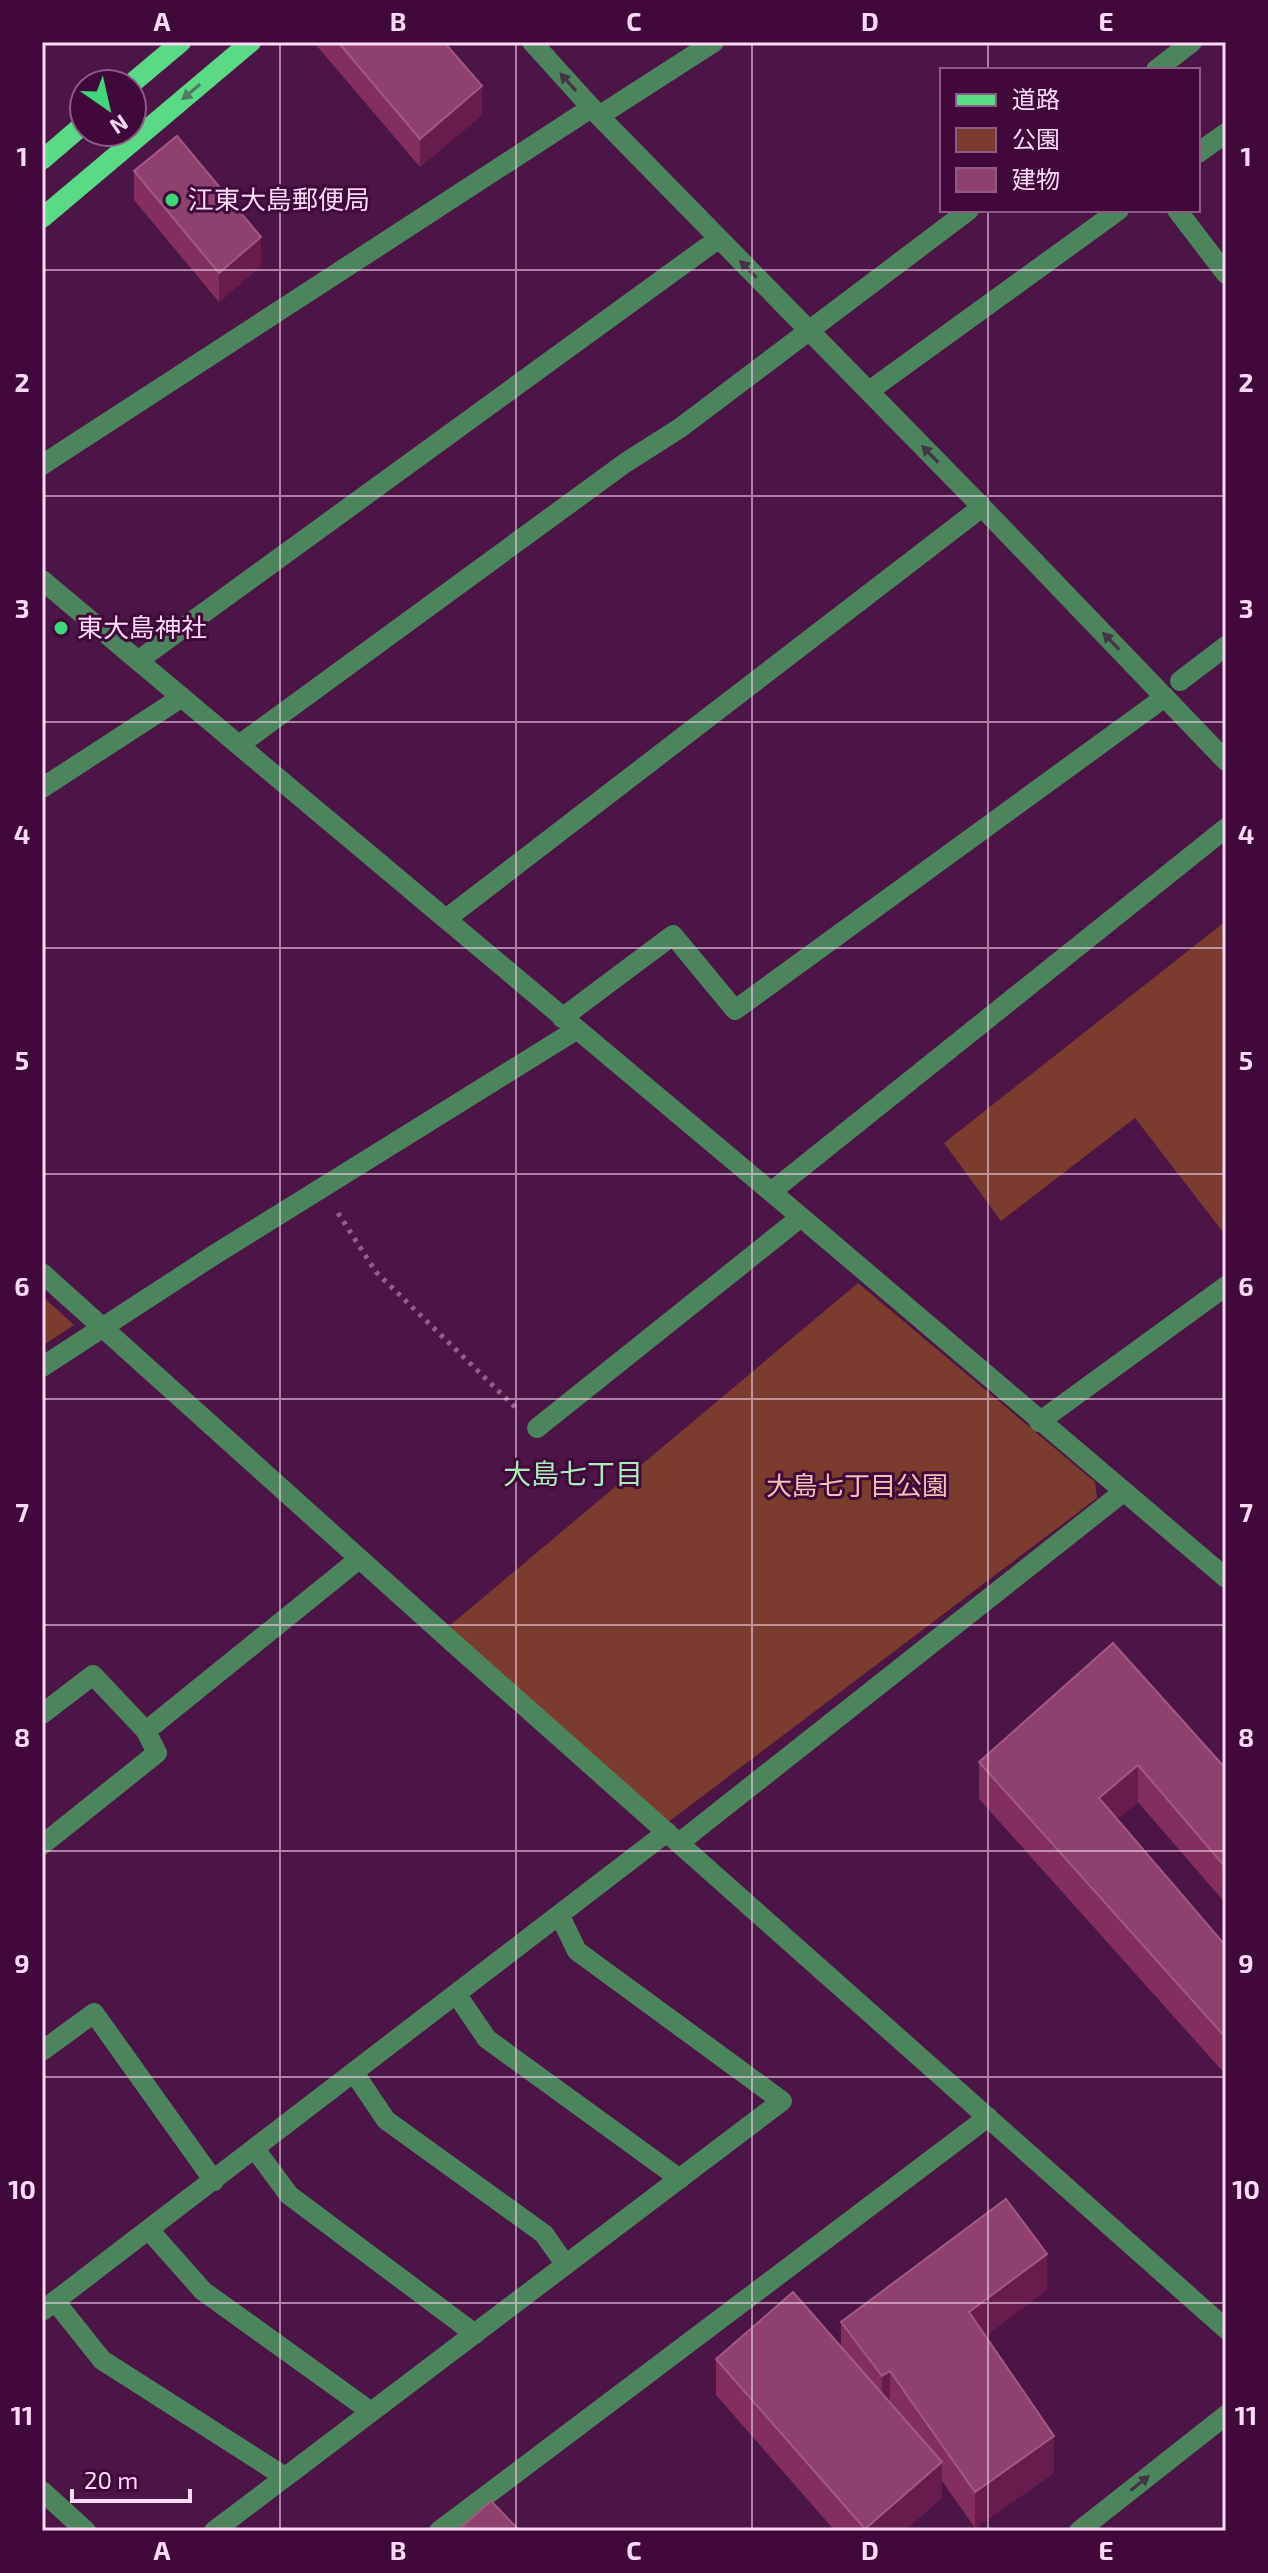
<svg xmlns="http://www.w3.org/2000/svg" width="1268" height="2573" viewBox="0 0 1268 2573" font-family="'Exo 2','Noto Sans JP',sans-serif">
  <rect width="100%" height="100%" fill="#4b1545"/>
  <path fill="#7b3b2e" d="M1226,921V1236L1135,1118L1001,1221L944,1143Z
    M858,1283L1095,1482L1097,1498L667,1823L447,1628Z
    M42,1296L74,1325L42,1346Z"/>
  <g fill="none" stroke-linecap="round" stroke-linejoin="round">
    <path stroke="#8f6089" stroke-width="5" stroke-dasharray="4 6" stroke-linecap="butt" d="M338,1213L376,1272L516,1408"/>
    <path stroke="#4c845d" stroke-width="20" d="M532,42L599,116L982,507L1226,761
      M1156,70L1192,42
      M599,116L714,42
      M1198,153L1226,133
      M1177,210L1226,274
      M869,391L1119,210
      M42,465L591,108
      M42,580L801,1217L1226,1578
      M139,660L718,239
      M1180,681L1226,646
      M239,745L625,463L680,428L969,210
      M42,788L182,697
      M446,919L982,507
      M562,1018L673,935L735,1010L1165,697
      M771,1192L1226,828
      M42,1273L450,1640L1226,2329
      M42,1367L214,1255L576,1030
      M1039,1422L1226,1286
      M537,1428L801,1217
      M42,1714L93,1675L146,1731L359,1559
      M679,1843L1122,1493
      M42,1845L157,1753L146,1731
      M457,1995L487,2039L680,2179
      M42,2051L94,2013L214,2181
      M355,2074L386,2120L544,2234L565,2264
      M255,2149L289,2195L475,2334
      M149,2230L203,2291L370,2411
      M55,2301L102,2360L285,2477
      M42,2311L667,1832
      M42,2491L86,2531
      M214,2531L782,2101L577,1951L560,1916
      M439,2531L988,2117
      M1079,2531L1226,2415"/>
    <path stroke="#5ad987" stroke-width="20" d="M131,84L181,42
      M42,160L84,124
      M42,218L251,42"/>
  </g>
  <path fill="#832e5c" d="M316,42H444L482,115L420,167L316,45Z
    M134,171L261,266L219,302L134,200Z
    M1113,1643L1226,1769V1904L1138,1802L1117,1819L1226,1946V2075L979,1799V1762Z
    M1047,2290L985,2336L1054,2473L975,2528L942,2481V2498L904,2531H835L716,2395V2359L841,2346V2322Z"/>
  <path fill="#671c4c" d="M482,86V115L420,167V139Z
    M261,237V266L219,302V273Z
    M1138,1765V1802L1099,1834V1798Z
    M1047,2254V2290L969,2349V2312Z
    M890,2371V2407L882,2413V2376Z
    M1054,2436V2473L975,2528V2492Z
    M942,2462V2498L904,2531H865V2529Z"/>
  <path fill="#90406c" stroke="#a15882" stroke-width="2" d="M338,42H444L482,86L420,139Z
    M177,136L261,237L219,273L134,171Z
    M1113,1643L1226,1769V1868L1138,1765L1099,1798L1226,1946V2038L979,1762Z
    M1006,2199L1047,2254L969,2312L1054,2436L975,2492L890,2371L882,2376L841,2322Z
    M793,2292L942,2462L865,2529L716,2359Z
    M491,2501L520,2531H457Z"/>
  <defs><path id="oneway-solid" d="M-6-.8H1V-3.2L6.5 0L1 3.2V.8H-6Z" transform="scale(2)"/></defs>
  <g fill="#443446">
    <use href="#oneway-solid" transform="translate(568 82) rotate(-132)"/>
    <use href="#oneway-solid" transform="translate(748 269) rotate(-135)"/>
    <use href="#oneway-solid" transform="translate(930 454) rotate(-134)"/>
    <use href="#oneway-solid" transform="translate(1111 641) rotate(-134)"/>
    <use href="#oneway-solid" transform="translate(1140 2483) rotate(-38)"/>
  </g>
  <use fill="#4e7b64" href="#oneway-solid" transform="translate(191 92) rotate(140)"/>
  <path fill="none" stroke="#fcdaf6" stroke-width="2" stroke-opacity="0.55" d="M280,42V2531M516,42V2531M752,42V2531M988,42V70M988,210V2531M42,270H1226M42,496H1226M42,722H1226M42,948H1226M42,1174H1226M42,1399H1226M42,1625H1226M42,1851H1226M42,2077H1226M42,2303H1226"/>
  <g fill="#40d77c" stroke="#40093a" stroke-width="3">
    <circle cx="172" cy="200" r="8"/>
    <circle cx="61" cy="628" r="8"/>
  </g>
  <g text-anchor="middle" stroke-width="6" stroke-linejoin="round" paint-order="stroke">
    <g font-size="26" fill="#fcdaf6" stroke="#40093a" text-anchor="start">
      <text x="188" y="209">江東大島郵便局</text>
      <text x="77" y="637">東大島神社</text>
    </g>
    <g font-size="26" fill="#f6c0b4" stroke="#40093a">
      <text x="857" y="1495">大島七丁目公園</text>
    </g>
    <g font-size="28" fill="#a7edba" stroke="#40093a">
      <text x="573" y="1484">大島七丁目</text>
    </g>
  </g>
  <rect width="1268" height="2573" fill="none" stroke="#40093a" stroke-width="88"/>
  <rect x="940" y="68" width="260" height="144" fill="#40093a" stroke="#8b5d85" stroke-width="2"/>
  <rect x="956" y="94" width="40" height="12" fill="#5ad987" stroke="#8b5d85" stroke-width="2"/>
  <text x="1012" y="108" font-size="24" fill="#fcdaf6">道路</text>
  <rect x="956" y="128" width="40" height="24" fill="#7b3b2e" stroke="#8b5d85" stroke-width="2"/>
  <text x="1012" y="148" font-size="24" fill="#fcdaf6">公園</text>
  <rect x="956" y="168" width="40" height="24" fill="#90406c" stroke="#8b5d85" stroke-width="2"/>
  <text x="1012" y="188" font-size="24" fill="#fcdaf6">建物</text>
  <g transform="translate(108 108) rotate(146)"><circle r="38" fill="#40093a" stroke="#8b5d85" stroke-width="2"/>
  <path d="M0-6L14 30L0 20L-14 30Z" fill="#40d77c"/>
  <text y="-12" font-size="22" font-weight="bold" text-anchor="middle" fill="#fcdaf6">N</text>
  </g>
  <path d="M72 2489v12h118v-12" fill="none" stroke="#fcdaf6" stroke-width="4"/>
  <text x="84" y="2489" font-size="24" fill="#fcdaf6" stroke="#40093a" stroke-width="6" paint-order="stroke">20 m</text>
  <rect x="44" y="44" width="1180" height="2485" fill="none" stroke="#fcdaf6" stroke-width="3"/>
  <g font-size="26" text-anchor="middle" font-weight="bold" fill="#fcdaf6">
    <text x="162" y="31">A</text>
    <text x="398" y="31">B</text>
    <text x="634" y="31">C</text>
    <text x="870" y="31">D</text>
    <text x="1106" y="31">E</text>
    <text x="22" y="166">1</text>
    <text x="1246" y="166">1</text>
    <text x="22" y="392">2</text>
    <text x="1246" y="392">2</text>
    <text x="22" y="618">3</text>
    <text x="1246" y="618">3</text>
    <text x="22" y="844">4</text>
    <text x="1246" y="844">4</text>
    <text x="22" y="1070">5</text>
    <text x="1246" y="1070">5</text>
    <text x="22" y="1296">6</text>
    <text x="1246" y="1296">6</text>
    <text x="22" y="1522">7</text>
    <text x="1246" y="1522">7</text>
    <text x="22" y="1747">8</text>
    <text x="1246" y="1747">8</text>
    <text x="22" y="1973">9</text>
    <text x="1246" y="1973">9</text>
    <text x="22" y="2199">10</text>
    <text x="1246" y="2199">10</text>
    <text x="22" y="2425">11</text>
    <text x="1246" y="2425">11</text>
    <text x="162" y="2560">A</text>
    <text x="398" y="2560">B</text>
    <text x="634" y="2560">C</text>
    <text x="870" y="2560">D</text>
    <text x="1106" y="2560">E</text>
  </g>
</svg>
